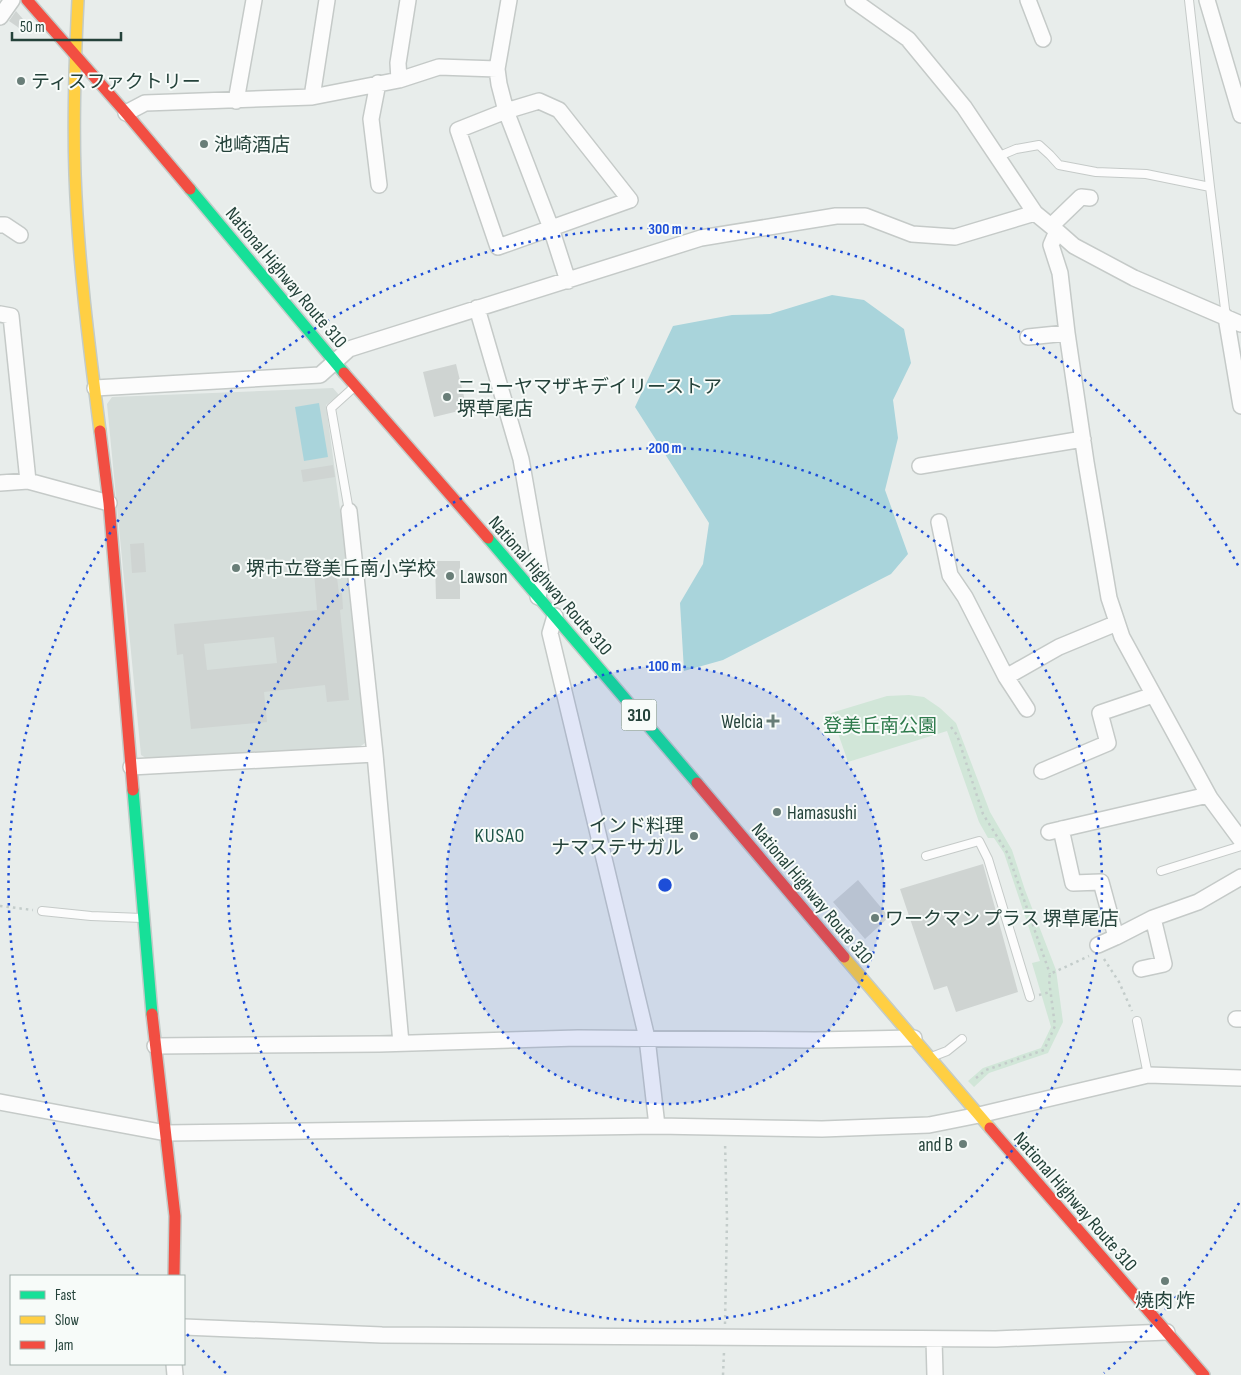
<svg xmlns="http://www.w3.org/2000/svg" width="1241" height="1375" viewBox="0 0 1241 1375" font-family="'Sofia Sans Condensed','Noto Sans JP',sans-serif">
  <rect width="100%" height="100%" fill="#e8edeb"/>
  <path fill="#d6dedb" d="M333,388L339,395L326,405L347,561L365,743L358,748L149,760L141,755L107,404L112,397Z"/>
  <path fill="#d1e6d8" d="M909,695L924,697L940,708L956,723L990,812L1012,850L1025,890L1056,970L1063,1022L1048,1053L989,1073L974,1087L968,1081L983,1068L1041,1048L1051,1027L1032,963L1040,961L1004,853L994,838H988L979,822L947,731L848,762L831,713L887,696Z"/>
  <path fill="#a9d4db" d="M832,295L864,300L904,329L911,363L893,400L898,438L885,490L908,554L891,574L723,660L684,671L680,603L703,564L709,523L635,407L673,326L732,315L770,314Z
    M319,403L328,457L304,461L295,407Z"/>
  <path fill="#cfd4d2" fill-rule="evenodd" d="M16,11L29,26L25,32L9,21Z
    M456,364L467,409L434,417L423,372Z
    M333,465L335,477L303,482L301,470Z
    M144,543L146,572L132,573L130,544Z
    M435,561H460V599H436Z
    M336,571L339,593H342L343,609L340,610L349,700L327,702L325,685L264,692L267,722L191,729L183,654L177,655L174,624L317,610L314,572ZM274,637L277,663L207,670L204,644Z
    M983,864L1018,992L956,1012L947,986L934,990L900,889Z
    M858,880L889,917L865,939L833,902Z"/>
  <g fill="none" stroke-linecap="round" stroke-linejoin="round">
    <defs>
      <path id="lane" d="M1189,0L1210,187
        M997,157L1016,149L1039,145L1050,155L1059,165L1096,172L1146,174L1210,187L1226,317
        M349,511L331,408L352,389
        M926,856L979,841L988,859L1030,997
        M1161,871L1241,846
        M42,911L91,916L142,918
        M1137,1021L1148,1075
        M934,1056L947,1051L962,1039"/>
      <path id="street" d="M509,0L497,69L499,84L506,111L551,228L568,281
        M853,0L908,39L964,107L1035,213L1057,231L1074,246L1134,278L1241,324
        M1028,0L1043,39
        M1207,0L1241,115
        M0,17L12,0
        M399,80L398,63L408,0
        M378,83L371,119L379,185
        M312,97L327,0
        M236,101L254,0
        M539,101L559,110L630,200L498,247L458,130L506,111Z
        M126,113L145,103L312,97L399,80L439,67L497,69
        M0,225H5L20,235
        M1051,226L1081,197L1090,198
        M1057,231L1051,245L1060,273L1067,333L1086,462L1109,598L1122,637L1210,798L1241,840
        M477,308L521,459L542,579L538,597
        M0,314L11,316L28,481
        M1226,317L1241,406
        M1028,337L1067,333
        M95,388L320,375L349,349L701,238L836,216H865L912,234L955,237L1035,213
        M920,466L1083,439
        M0,483L28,481L109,503
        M939,522L950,575L965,597L1006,677L1027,709
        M555,616L550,633L647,1038L657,1126
        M1006,677L1059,647L1117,623
        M375,754L401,1043
        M131,767L375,754L349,511
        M1042,771L1108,743L1100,713L1153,695
        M1061,829L1073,883L1101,882L1116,937L1153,918L1198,902L1241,877
        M1049,832L1208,795
        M1098,945L1116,937
        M1141,969L1164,964L1153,918
        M1236,1019H1241
        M155,1046L379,1044L578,1038L815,1040L914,1038
        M0,1102L166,1133L657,1126L822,1129L929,1125L979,1115L1148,1075L1241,1078
        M184,1327L382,1335L996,1339L1167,1332
        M934,1339L935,1375
        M174,1364L175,1375"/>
      <path id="fast" d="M190,189L344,373
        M488,538L697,783
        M133,790L152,1014"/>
      <path id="slow" d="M78,0C75,58 73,116 75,174C78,260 89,346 100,431
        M844,957L990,1128"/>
      <path id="jam" d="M27,0L126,113L190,189
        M344,373L488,538
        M100,431L109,503L133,790
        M697,783L844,957
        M152,1014L175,1216L174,1276
        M990,1128L1204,1375"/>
    </defs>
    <use href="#lane" stroke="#c5cac8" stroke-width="10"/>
    <use href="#street" stroke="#c5cac8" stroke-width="18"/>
    <use href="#fast" stroke="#c3cbc8" stroke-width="14"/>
    <use href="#slow" stroke="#c3cbc8" stroke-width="14"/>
    <use href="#jam" stroke="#c3cbc8" stroke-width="14"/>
    <path stroke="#c3ccca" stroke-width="2.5" stroke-dasharray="2.5 4" stroke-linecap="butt" d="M951,727L957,735L983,814L1008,854L1050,974
      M0,906L33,910
      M1104,959L1119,982L1132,1011
      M1039,995L1050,992
      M976,1078L986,1070L1044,1050L1055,1026L1049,980L1050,974L1089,956
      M725,1324L727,1219L725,1142
      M723,1375L724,1352"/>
    <use href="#lane" stroke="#fcfcfc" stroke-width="8"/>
    <use href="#street" stroke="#fcfcfc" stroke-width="15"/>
    <use href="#fast" stroke="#16e098" stroke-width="11"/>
    <use href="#slow" stroke="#ffcf43" stroke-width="11"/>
    <use href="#jam" stroke="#f24e42" stroke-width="11"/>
  </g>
  <circle cx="665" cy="885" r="219" fill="#1d4ed8" fill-opacity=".12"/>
  <g fill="none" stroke="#1d4ed8" stroke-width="2.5" stroke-dasharray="2.5 5">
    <circle cx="665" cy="885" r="219"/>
    <circle cx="665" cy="885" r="437"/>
    <path d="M1239 1203A656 656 0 0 1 1104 1373M226 1373A656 656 0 0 1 185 1332M138 1275A656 656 0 1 1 1239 567"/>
  </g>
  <g fill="#697e78" stroke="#f7fbf9" stroke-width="2">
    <circle cx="21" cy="81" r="5"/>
    <circle cx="204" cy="144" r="5"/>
    <circle cx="447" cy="397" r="5"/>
    <circle cx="236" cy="568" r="5"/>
    <circle cx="450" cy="576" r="5"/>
    <path d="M770.5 713.5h5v5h5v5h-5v5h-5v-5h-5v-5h5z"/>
    <circle cx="777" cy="812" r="5"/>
    <circle cx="694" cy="836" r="5"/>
    <circle cx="875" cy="918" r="5"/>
    <circle cx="963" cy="1144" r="5"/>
    <circle cx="1165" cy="1281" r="5"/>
  </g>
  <g text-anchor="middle" stroke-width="4" stroke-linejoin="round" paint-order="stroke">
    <rect fill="#f7fbf9" stroke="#637a73" stroke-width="1" x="621.5" y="699.5" width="35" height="31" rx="4"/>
    <g font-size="18" font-weight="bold" fill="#24423a">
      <text x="639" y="721">310</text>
    </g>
    <g font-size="19" fill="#24423a" stroke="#f7fbf9" text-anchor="start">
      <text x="31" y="88">ティスファクトリー</text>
      <text x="214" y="151">池崎酒店</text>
      <text x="457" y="393">ニューヤマザキデイリーストア<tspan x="457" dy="22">堺草尾店</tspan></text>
      <text x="246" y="575">堺市立登美丘南小学校</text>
      <text x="460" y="583">Lawson</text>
      <text x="763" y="728" text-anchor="end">Welcia</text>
      <text x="787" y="819">Hamasushi</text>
      <text x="684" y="832" text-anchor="end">インド料理<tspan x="684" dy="22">ナマステサガル</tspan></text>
      <text x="885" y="925">ワークマン プラス 堺草尾店</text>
      <text x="953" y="1151" text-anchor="end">and B</text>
      <text x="1165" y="1307" text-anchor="middle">焼肉 炸</text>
    </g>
    <g font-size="19" fill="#24423a" stroke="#f7fbf9">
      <text transform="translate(287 277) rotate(50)" y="7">National Highway Route 310</text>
      <text transform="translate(551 585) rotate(49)" y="7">National Highway Route 310</text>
      <text transform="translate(813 893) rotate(50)" y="7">National Highway Route 310</text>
      <text transform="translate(1076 1201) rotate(49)" y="7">National Highway Route 310</text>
    </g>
    <g font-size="19" fill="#2d7a4b" stroke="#f7fbf9">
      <text x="880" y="732">登美丘南公園</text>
    </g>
    <g font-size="20" letter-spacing="1" fill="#1f5548" stroke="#f7fbf9">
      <text x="500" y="842">KUSAO</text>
    </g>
  </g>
  <circle cx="665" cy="885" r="8" fill="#1d4ed8" stroke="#f7fbf9" stroke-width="2.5"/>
  <g font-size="15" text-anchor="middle" font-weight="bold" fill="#1d4ed8" stroke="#f7fbf9" stroke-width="4" stroke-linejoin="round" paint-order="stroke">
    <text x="665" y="234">300 m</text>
    <text x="665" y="453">200 m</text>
    <text x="665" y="671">100 m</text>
  </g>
  <rect x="10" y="1275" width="175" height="90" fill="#f7fbf9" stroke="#a3b1ad"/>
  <rect x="20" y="1291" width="25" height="8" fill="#16e098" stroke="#a3b1ad"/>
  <text x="55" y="1300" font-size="15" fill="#24423a">Fast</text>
  <rect x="20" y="1316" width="25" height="8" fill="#ffcf43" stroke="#a3b1ad"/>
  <text x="55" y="1325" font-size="15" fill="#24423a">Slow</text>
  <rect x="20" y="1341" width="25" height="8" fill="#f24e42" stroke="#a3b1ad"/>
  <text x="55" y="1350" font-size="15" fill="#24423a">Jam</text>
  <path d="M12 32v8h109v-8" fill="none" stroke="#24423a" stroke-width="2.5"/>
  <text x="20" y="32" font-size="15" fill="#24423a" stroke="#f7fbf9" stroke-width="4" paint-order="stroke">50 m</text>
</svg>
